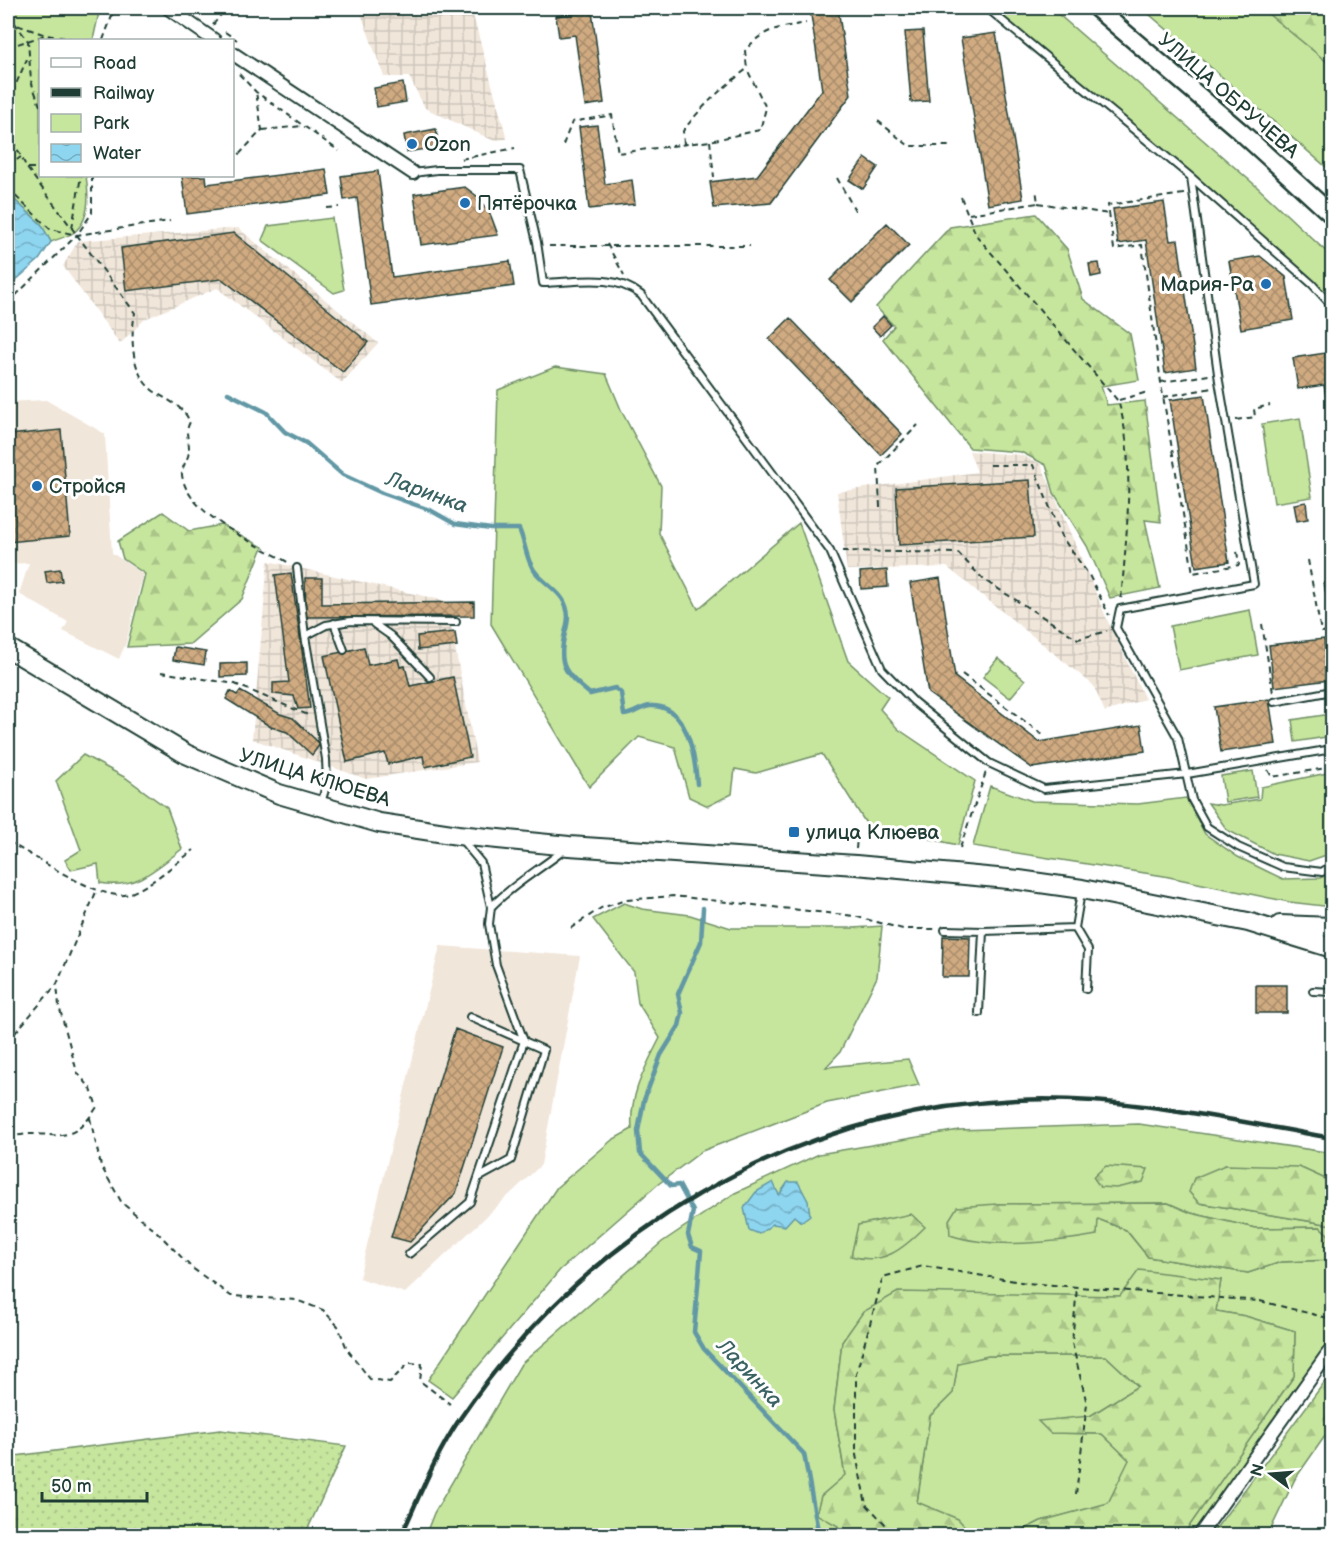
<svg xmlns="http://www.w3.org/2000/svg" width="1340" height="1543" viewBox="0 0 1340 1543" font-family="'Balsamiq Sans',sans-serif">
  <defs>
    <pattern id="industrial-grid" width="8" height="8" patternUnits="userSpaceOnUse" patternTransform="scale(1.5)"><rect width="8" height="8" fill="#f1e6da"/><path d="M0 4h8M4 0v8" fill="none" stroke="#cec6bc"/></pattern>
    <pattern id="forest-firs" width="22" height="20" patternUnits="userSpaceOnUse" patternTransform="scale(1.5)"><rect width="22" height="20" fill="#c6e59d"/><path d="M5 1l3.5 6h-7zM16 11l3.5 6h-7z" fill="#aac588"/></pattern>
    <pattern id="garden-dots" width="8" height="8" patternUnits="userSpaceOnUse" patternTransform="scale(1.5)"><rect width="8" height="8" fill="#c6e59d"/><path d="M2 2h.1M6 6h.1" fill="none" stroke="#aac588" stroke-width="1.8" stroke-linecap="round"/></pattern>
    <pattern id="water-waves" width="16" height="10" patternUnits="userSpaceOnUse" patternTransform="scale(1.5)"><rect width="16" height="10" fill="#8ed5f0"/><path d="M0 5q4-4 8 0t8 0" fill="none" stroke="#73aec3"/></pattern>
    <pattern id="building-cross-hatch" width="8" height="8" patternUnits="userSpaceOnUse" patternTransform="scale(1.5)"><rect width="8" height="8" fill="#d0ab82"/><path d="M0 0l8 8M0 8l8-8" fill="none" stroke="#a88c6b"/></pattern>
  </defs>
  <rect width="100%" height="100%" fill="#fff"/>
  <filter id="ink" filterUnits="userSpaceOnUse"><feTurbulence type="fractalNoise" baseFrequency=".0167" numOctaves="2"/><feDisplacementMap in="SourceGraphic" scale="12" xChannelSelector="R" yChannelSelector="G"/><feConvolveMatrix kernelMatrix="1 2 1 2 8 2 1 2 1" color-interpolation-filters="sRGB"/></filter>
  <g filter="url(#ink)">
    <path fill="#f1e6da" d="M46,400L105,434L112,553L143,574L126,643L119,659L63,631L68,622L19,594L29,563L8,564V402Z
      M440,946L580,956L541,1165L405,1293L359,1278Z"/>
    <path fill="url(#industrial-grid)" d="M359,8H471L507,139L492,140L425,108L409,77H384Z
      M238,228L378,343L342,383L217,288L145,319L120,344L63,266L78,241Z
      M969,451L1021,455L1041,464L1109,624L1145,699L1105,712L1093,685L947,567L847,570L837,492L977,472Z
      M268,561L446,601L477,762L366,779L252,739Z"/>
    <path fill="#c6e59d" stroke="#729168" stroke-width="1.5" d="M8,8H100L93,40H40V176H86C89,194 90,221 73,233C67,237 57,239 51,242L41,224L8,194Z
      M992,8H1051L1255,185L1332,257V300Z
      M1142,8H1261L1332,66V172Z
      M332,218L344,290L334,293L262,240L268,226Z
      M555,367L606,374L622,412L661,486L659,533L698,609L799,523L848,661L888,697L880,709L898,729L975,781L958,845L867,825L822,754L756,773L735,769L732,794L708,806L689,797L675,747L639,737L589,787L491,624L498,390Z
      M1300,418L1312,497L1274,503L1262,424Z
      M1250,610L1258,655L1179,670L1170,626Z
      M998,658L1025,680L1010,698L983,677Z
      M1330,714L1332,736L1295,742L1292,720Z
      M83,755L126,778L167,808L182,849C156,869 135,890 100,883L98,864L71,870L65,860L81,850L56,781Z
      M1253,771L1257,797L1225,802L1221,776Z
      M1332,772V853L1309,861L1274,854L1227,830L1208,803L1221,805L1260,799L1261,787Z
      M990,786L1032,801L1138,804L1186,798L1205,834L1238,857L1283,879L1320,878L1332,873V907L1289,902L1164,876L973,846Z
      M624,903L642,909L690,915L731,928H854L882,926L877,977L840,1052L826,1067L908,1059L919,1085L827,1103L702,1151L657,1185L560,1270L452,1397L428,1380L557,1187L612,1140L632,1129C629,1095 645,1068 660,1038L638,1003L634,972L593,919Z
      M1139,1124L1332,1153V1182L1299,1167L1199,1203L1332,1225V1238L1320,1227L1255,1228L1191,1213L1168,1203L997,1204L1098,1219L1126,1230L1148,1257L1248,1273L1281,1262L1332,1260V1337L1192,1535H1183L1294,1376L1295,1331L1245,1316L1216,1311L1221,1280L1120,1296L1011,1295L863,1313L842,1342L834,1410L845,1476L821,1496L838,1526V1535L425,1536L434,1513L521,1364L662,1242L735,1193L819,1154L959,1130Z
      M988,1356H1106L1138,1386L1090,1416L1050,1433L1102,1434L1130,1460L1108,1504L1041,1521L1013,1535L967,1536L971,1534L917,1503L930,1416L953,1393L958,1362Z"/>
    <path fill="url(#forest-firs)" stroke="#729168" stroke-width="1.5" d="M1261,8H1332V66Z
      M1036,214L1067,249L1083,299L1130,334L1139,380L1101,386L1107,405L1145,401L1161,522L1145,520L1160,588L1110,598L1087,546L1054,493L1046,465L1021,452L970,448L883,339L894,326L876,307L950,227Z
      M163,512L189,531L222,525L263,547L242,599L190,644L127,647L145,574L123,559L118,541Z
      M1225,1165L1299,1167L1332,1182V1225L1199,1203L1189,1192L1194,1178Z
      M1106,1166L1148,1169L1143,1182L1116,1188L1100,1187L1093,1177Z
      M1168,1203L1191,1213L1255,1228L1320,1227L1332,1238V1260L1281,1262L1248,1273L1148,1257L1126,1230L1098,1219L1097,1235C1054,1243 992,1249 950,1235L949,1220L957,1207L997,1204Z
      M911,1214L925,1227C903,1249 883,1266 851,1256L858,1225Z
      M1139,1270L1221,1280L1216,1311L1245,1316L1295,1331L1294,1376L1183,1535H1013L1041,1521L1108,1503L1129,1460L1102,1434L1050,1433L1038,1421L1090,1416L1138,1386L1106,1356H988L958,1363L953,1393L930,1416L917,1502L958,1519L972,1534L838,1535V1526L816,1514L821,1496L845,1475L834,1410L842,1342L863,1312L898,1292L1120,1296Z
      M1332,1372V1426L1295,1479L1268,1535H1211Z"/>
    <path fill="url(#garden-dots)" stroke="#729168" stroke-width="1.5" d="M220,1430L346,1446L305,1535H8V1457Z"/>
    <path fill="url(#water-waves)" stroke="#6298a5" stroke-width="1.5" d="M8,194L41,224L51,242L39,260L8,287Z
      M773,1182L779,1195L788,1182H798L808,1201L810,1215L801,1222L794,1216L785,1226L773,1224L759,1234L749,1230L744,1208L756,1192Z"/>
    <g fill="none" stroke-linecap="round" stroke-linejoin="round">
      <path stroke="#6298a5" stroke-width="4.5" d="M228,393L266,412L285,432L306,443L343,475L382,493L430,510L455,524L491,529H519C526,544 526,563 538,575C548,586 564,594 567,610C569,616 567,626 565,633C557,665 565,674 590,694L615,688L621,693L624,715C635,714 640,707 650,706C688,704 695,757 697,784
        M703,908L701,942L678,994L682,1013L679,1026L661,1055L644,1100L638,1131L640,1153L671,1186L679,1185L693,1211L688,1235L692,1247L701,1251L694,1332L704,1349L804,1454L819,1536"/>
    </g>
    <path fill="url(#building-cross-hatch)" stroke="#1f3d34" stroke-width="1.5" d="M810,8H838L851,95L771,203L714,208L710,182L757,176L822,90Z
      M592,11L604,103L585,106L575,35L559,37L556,16Z
      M923,31L929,101L911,102L905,32Z
      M996,33L1023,199L988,205L961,38Z
      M403,83L406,102L377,107L374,88Z
      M597,125L605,184L632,180L635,204L589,209L579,127Z
      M436,129L439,147L407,152L404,135Z
      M865,158L878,167L863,189L849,180Z
      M326,169L330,195L187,214L182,176H206L207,184Z
      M378,171L392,277L510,261L514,286L371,305L357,198L344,200L341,176Z
      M465,187L478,197L491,216L498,235L421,245L414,194Z
      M1164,202L1170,241L1178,240L1196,368L1165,373L1146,240L1118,244L1113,209Z
      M887,223L909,245L852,302L830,280Z
      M234,233L368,342L343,372L222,279L126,291L121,248Z
      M1260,256L1286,277L1293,320L1241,329L1229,261Z
      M1099,263L1101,275L1091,277L1089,264Z
      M883,316L891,325L880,336L872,327Z
      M790,318L902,434L881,455L769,339Z
      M1332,352V435L1324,385L1298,389L1293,358Z
      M1204,395L1229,562L1196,567L1170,400Z
      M61,430L70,536L8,542V435Z
      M1030,480L1034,537L899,545L896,488Z
      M1306,502L1308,519L1297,521L1294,504Z
      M60,569L62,581L47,583L45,571Z
      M887,570L888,587L861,589L860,572Z
      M291,573L310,708L298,709L294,696L273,694V683L289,682L275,575Z
      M305,578H322V604L474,602V616L306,617Z
      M940,578L955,677L1039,742L1141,725L1145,751L1032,768L928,693L910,583Z
      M1332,581V627L1324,583Z
      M455,632L457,646L418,650L417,636Z
      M1324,639L1329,680L1274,687L1269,645Z
      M175,647L206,652L204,665L173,660Z
      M364,647L368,665L398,659L400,667L405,666L410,686L453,677L470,757L425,767L423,756L388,764L385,753L347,762L324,656Z
      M247,663V676L220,677V664Z
      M230,691L237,695L240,691L280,714L293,718L320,744L312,755L287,732L271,727L226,699Z
      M1269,699L1276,744L1221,752L1214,707Z
      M943,936L970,937L969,977H942Z
      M1256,985H1287V1013H1256Z
      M455,1029L503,1047L456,1193L410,1242L391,1237Z"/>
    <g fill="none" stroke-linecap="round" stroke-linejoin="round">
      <defs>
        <path id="lane" d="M987,8L1191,177L1312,284L1332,306
          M413,173L437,170H520L537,242L543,283C577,282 614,273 641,295L830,551L882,669L914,702L989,763L1044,789L1187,774L1332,749
          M1191,177L1219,381L1254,584L1120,609L1116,628L1178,738L1192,800L1207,827L1238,847L1283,867L1322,872L1332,865
          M297,568L305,636
          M334,623L344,650
          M374,624L391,636L430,677
          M1274,702L1332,691
          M321,803L327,783L326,759L305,636L326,625L351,621L456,622
          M1081,892L1075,928L1088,950L1086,989
          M491,907C513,884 539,870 564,850
          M945,930L983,931
          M1313,991L1332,992
          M979,1013L983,931L1075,928
          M470,1017L544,1050L511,1160L480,1177
          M409,1254L470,1202L524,1041L496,965L489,924L491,907L481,863L462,840"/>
        <path id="street" d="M168,8L214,40
          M232,53L413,173
          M1199,1536L1332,1348"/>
        <path id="secondary" d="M1096,8L1240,131L1332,215"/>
        <path id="primary" d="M8,648L186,754L279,794L379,823L458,835L569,846L856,865L1019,880L1082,889L1248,922L1332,948
          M1280,925L1332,927"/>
      </defs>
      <use href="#lane" stroke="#1f3d34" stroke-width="10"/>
      <use href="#street" stroke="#1f3d34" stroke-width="16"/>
      <use href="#secondary" stroke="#1f3d34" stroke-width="21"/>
      <use href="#primary" stroke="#1f3d34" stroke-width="22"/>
      <path stroke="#1f3d34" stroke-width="2" stroke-dasharray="6 4.5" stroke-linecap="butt" d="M149,8L157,13
        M8,14L28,41L31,81L40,106
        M8,22L46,35L80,40
        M213,25L226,8
        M225,32L237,40
        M103,40L115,8
        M8,47L46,35L52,40
        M239,74L256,92L339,151
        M8,79L16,83
        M8,102L27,59
        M878,121L909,146H953
        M262,130L303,126
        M8,131L27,168L77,235
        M710,141L714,177
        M684,144L683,131C701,107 723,87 747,69L745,51C763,28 779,28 806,23
        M563,145L572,122L612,115L618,153L710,141L760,130L766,108L747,69
        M8,151L14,162
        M461,159L515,148
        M232,162L262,130L256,92
        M8,166L21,157
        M28,168H40
        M92,176V213L77,235L135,313C130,338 131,376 155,392C169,401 183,406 190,422C184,434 189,437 189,449C190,458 181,466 182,475C187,515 258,544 289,563
        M837,178L857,214
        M8,189L50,229L77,235L170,221
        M1184,194L1108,205L1114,249L1142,245L1162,390L1193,573L1239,565L1237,551
        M961,197L976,235L1118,401C1136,455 1126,542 1121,600
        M1038,203L1109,214
        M327,208L339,207
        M969,214L1038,203L1036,189
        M72,228L81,176
        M607,244L624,275
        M549,246H750
        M8,303L77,235
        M1161,382L1209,375
        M1163,397L1212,388
        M1119,400L1148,392
        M1236,420L1255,417L1254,409L1270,405
        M990,465H1033L1061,536L1089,575L1109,615
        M880,507L878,466L918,425
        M842,551L958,553L984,580L1078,639L1107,631
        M1308,560L1321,632L1332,631
        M1262,624L1273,693
        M161,672L235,684L308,715
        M962,674L1043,735
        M1268,770L1272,777L1332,767
        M8,842C33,854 103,904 129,894C153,884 173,865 194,850
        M960,848L986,772
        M856,849L857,838
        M571,928L601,908L626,900L673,896L854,916L903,929H936
        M8,1041L57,984L96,892
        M90,1118L101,1166L122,1203L157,1232L192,1268L231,1296L296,1300L323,1310L338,1326L347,1349L370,1379L390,1382L409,1363L422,1364L420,1381L450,1404
        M8,1138C51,1124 66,1155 97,1107L91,1089L77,1072L59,1006L57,984
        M1076,1494L1087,1404L1072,1343L1077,1287
        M903,1536L887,1526L866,1504L856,1455V1374L883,1277L923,1266L1027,1283L1260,1301L1332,1319
        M1324,1536L1332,1520"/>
      <use href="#lane" stroke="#fff" stroke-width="6"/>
      <use href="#street" stroke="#fff" stroke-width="12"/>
      <use href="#secondary" stroke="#fff" stroke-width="16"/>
      <use href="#primary" stroke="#fff" stroke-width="18"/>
      <path stroke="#1f3d34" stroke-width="4.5" d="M401,1536C419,1497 435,1456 459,1420C587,1232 787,1112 1016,1100C1122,1095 1229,1120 1332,1138"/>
    </g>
  </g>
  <g fill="#1f6fb2" stroke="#fff" stroke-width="2">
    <circle cx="412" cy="144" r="6"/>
    <circle cx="465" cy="203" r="6"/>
    <circle cx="1266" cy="284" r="6"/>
    <circle cx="37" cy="486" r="6"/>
    <rect x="788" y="826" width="12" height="12" rx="3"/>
  </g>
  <g text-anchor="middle" stroke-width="6" stroke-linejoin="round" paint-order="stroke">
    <g font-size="20" fill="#1f3d34" stroke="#fff">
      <text transform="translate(1229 95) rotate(41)" y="7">УЛИЦА ОБРУЧЕВА</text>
      <text transform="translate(315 777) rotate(17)" y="7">УЛИЦА КЛЮЕВА</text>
    </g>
    <g font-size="20" fill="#1f3d34" stroke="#fff" text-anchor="start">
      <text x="424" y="151">Ozon</text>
      <text x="477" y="210">Пятёрочка</text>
      <text x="1254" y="291" text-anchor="end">Мария-Ра</text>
      <text x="49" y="493">Стройся</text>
      <text x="806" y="839">улица Клюева</text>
    </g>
    <g font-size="21" font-style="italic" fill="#3b6363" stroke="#fff">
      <text transform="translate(427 492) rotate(20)" y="7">Ларинка</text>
      <text transform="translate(750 1373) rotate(47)" y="7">Ларинка</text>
    </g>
  </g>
  <rect width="1340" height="1543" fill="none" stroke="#fff" stroke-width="30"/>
  <rect x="15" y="15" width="1310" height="1513" fill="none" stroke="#1f3d34" stroke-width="2" filter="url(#ink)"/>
  <rect x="39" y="39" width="195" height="138" fill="#ffffff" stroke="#a5b1ae" stroke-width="1.5"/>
  <rect x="51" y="58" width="30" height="9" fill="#ffffff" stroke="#a5b1ae" stroke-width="1.5"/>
  <text x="93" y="69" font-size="18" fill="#1f3d34">Road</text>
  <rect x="51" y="88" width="30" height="9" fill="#1f3d34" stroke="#a5b1ae" stroke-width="1.5"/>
  <text x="93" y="99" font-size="18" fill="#1f3d34">Railway</text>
  <rect x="51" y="114" width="30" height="18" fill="#c6e59d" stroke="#a5b1ae" stroke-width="1.5"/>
  <text x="93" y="129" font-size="18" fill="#1f3d34">Park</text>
  <rect x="51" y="144" width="30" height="18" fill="url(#water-waves)" stroke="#a5b1ae" stroke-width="1.5"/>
  <text x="93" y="159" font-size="18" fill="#1f3d34">Water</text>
  <g transform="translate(1271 1474) rotate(286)" stroke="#ffffff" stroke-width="4.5" paint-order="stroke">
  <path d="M0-4.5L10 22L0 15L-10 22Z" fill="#1f3d34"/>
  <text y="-9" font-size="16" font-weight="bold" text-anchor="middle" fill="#1f3d34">N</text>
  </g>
  <path d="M42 1492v9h105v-9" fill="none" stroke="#1f3d34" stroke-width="3"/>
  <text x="51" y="1492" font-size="18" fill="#1f3d34" stroke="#ffffff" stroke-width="4.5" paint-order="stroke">50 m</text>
</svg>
